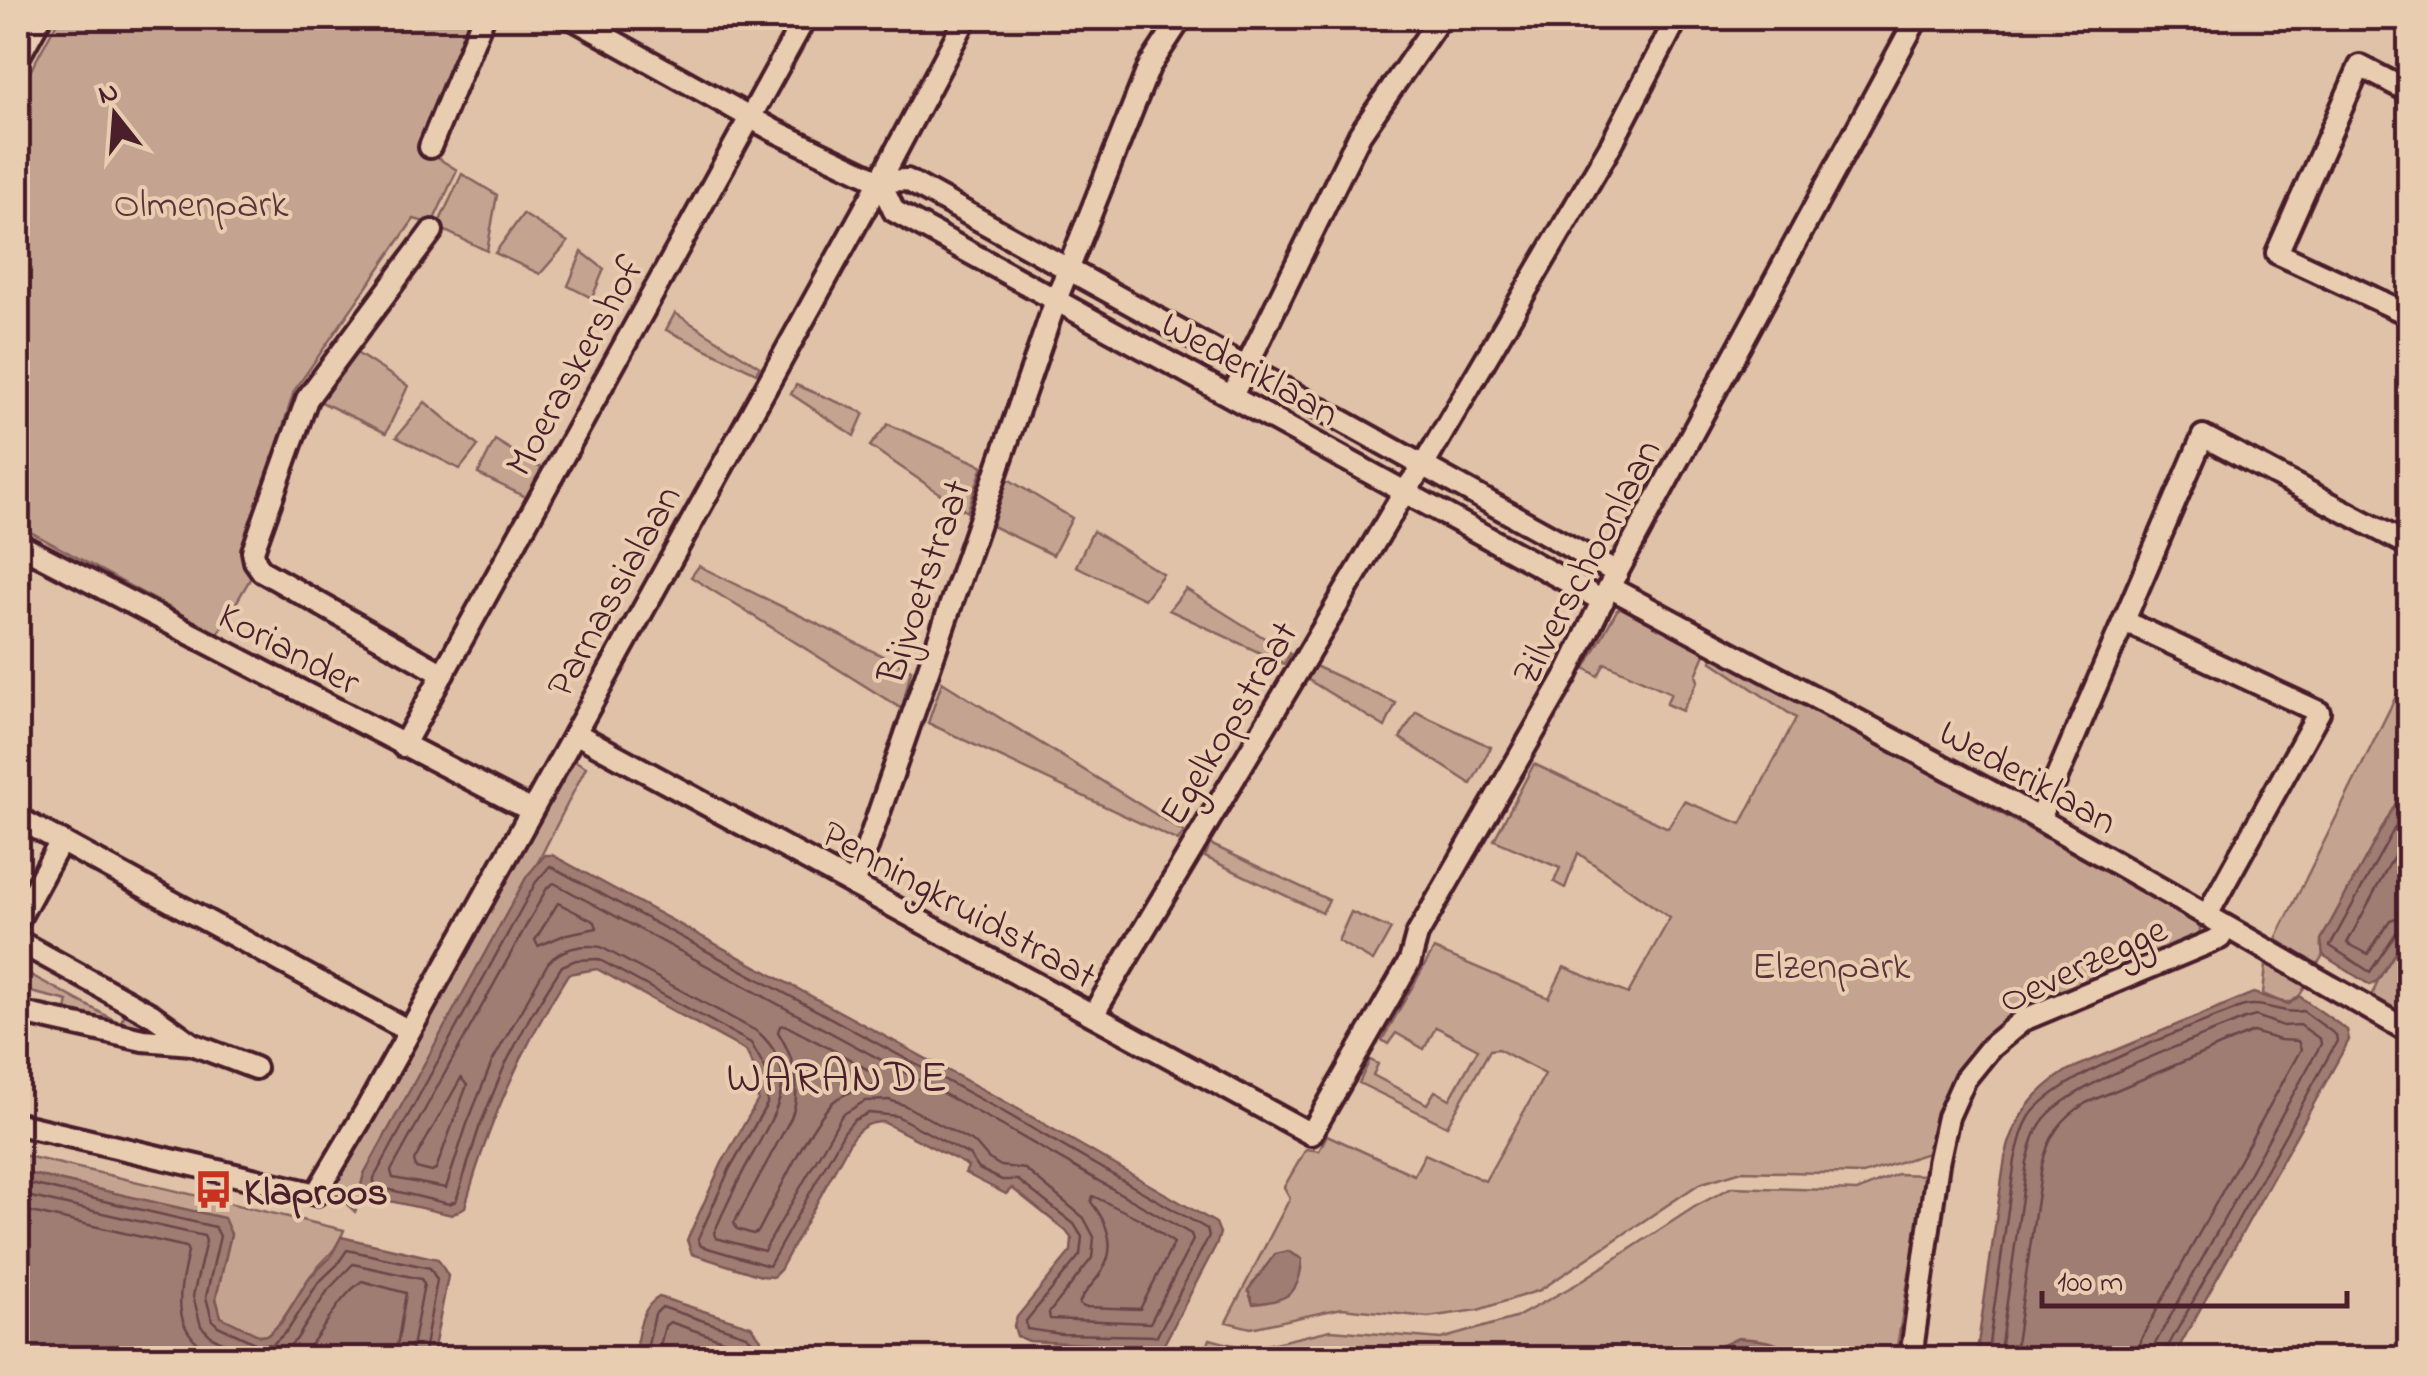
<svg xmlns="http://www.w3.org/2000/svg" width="2427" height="1376" font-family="'Indie Flower',sans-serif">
<rect width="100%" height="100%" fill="#dfc2a8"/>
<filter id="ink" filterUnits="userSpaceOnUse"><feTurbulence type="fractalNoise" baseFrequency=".01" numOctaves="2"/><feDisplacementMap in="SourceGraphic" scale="20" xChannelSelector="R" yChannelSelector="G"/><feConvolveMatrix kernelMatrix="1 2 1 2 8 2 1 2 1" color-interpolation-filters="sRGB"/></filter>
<g filter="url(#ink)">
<g fill="#c4a490" stroke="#87625e" stroke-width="2.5">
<path d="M59 18H473L420 147 457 170 432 224 414 219 294 391 245 549 243 563 253 574 218 634 18 525V94Z"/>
<path d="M462 174 497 195 487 251 437 227Z"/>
<path d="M523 214 568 242 540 274 495 253Z"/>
<path d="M582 252 604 269 592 298 568 286Z"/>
<path d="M675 313 760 367 756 373 666 330Z"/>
<path d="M355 352 408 386 386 433 319 401Z"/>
<path d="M796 385 864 413 854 436 791 394Z"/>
<path d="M425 402 478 446 460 469 396 437Z"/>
<path d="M888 424 983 466 967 512 870 446Z"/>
<path d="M495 440 544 470 528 498 478 474Z"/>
<path d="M1008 479 1072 518 1053 555 992 526Z"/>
<path d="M1093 531 1163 574 1144 599 1076 566Z"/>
<path d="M699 566 911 670 902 709 691 577Z"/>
<path d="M1186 589 1290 654 1284 664 1169 610Z"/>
<path d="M1625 606 1707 650 1696 675 1698 681 1682 711 1666 704 1671 693 1605 663 1598 676 1585 668 1617 610Z"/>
<path d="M1717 654 2200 925V936L2007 1018 1970 1056 1936 1111 1931 1133 1934 1151 1863 1174 1742 1171 1699 1184 1540 1290 1478 1310 1428 1317 1342 1308 1251 1328 1226 1322 1290 1198 1284 1187 1306 1149 1319 1151 1327 1135 1414 1175 1425 1154 1485 1181 1545 1074 1498 1049 1490 1050 1447 1126 1359 1083 1370 1060 1378 1064 1373 1075 1427 1104 1435 1091 1450 1099 1478 1049 1436 1027 1424 1049 1396 1033 1388 1044 1382 1040 1434 949 1549 998 1564 967 1628 994 1670 918 1578 853 1565 888 1554 882 1560 868 1494 840 1534 764 1668 828 1684 801 1741 824 1796 718 1711 661Z"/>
<path d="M1315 666 1396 703 1385 727 1307 679Z"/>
<path d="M2409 670V779L2321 940 2323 955 2317 965 2276 939Z"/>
<path d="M942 682 1184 832 1178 841 928 723Z"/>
<path d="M1416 712 1491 747 1471 784 1400 738Z"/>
<path d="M570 758 586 767 540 858 364 1174 361 1186 363 1195 355 1212 333 1191Z"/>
<path d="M1210 844 1329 900 1322 913 1205 857Z"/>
<path d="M1351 912 1391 929 1373 961 1338 941Z"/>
<path d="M2409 930V1021L2371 999 2378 980Z"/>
<path d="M18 953 25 955 18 968 120 1023 127 1011 149 1023 150 1030 147 1032 65 1015 68 1001 18 989Z"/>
<path d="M2267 956 2308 981 2296 1002H2281L2263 994Z"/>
<path d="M18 1154 344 1230C335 1254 325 1257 311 1275 296 1296 287 1318 268 1335L260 1336 221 1317 216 1298 231 1234 223 1218 18 1171Z"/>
<path d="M1897 1174 1926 1175 1895 1358H1796L1788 1348 1710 1351 1701 1358H1379L1373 1355 1360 1358H1203L1210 1339 1248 1349 1331 1330 1441 1339 1515 1318 1575 1285 1696 1206 1732 1187 1857 1191Z"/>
</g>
<g fill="#a07d73" stroke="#7e5756" stroke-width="2.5">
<path d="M2409 779V930L2378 980 2370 985 2323 955 2321 940Z"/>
<path d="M545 855H552L1011 1105 1216 1223 1220 1233 1217 1243 1162 1348 1029 1341 1017 1336 1014 1326 1017 1317 1071 1251 1072 1239 1066 1231 1012 1188 1006 1194 965 1173 968 1167 965 1164 883 1122C869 1122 861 1127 852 1138L780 1270 773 1277 761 1276 692 1254 687 1240 722 1163 758 1100 759 1077 746 1051 597 969 568 974C522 1047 488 1123 465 1207L452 1215 363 1195 361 1186 364 1174 527 876Z"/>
<path d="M2253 993 2289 1004 2299 996 2347 1030 2349 1040 2173 1358H1976L2005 1158C2015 1117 2032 1093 2068 1070Z"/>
<path d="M18 1171 224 1218 231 1234 216 1298 221 1317 260 1336 268 1335 281 1323 309 1278 330 1258 341 1237 438 1259 448 1276 432 1358H47L18 1343Z"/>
<path d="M1288 1251 1302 1259C1300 1295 1287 1301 1253 1304L1248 1290 1275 1254Z"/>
<path d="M659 1297 751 1326 761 1339 757 1358H634C638 1338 639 1307 659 1297Z"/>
<path d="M1738 1338C1761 1340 1781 1340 1796 1358H1701L1710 1351Z"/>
</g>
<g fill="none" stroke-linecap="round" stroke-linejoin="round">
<g stroke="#6c4548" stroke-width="2.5">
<path d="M2410 800 2330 946 2370 972 2398 930 2410 926"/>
<path d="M2410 826 2347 943 2368 954 2390 920 2410 914"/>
<path d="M550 866 1002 1111 1207 1229 1209 1236 1157 1336 1061 1334 1027 1329 1026 1321 1080 1255 1082 1237 1074 1224 1018 1180H1002L979 1169 969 1155 897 1116 869 1113 854 1120 844 1132 769 1266 701 1246 698 1239 730 1168 767 1104 768 1073 751 1043 598 959 576 960 562 966 530 1017 504 1067 479 1128 456 1201 449 1204 374 1186V1178L536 882Z"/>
<path d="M554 883 994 1121 1191 1234 1193 1240 1150 1323 1050 1319 1049 1313 1092 1258 1094 1237 1084 1218 1025 1169 1001 1166 989 1159 976 1144 904 1105 889 1100 865 1101 842 1115 764 1251 716 1238 714 1233 722 1215C732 1194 742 1172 754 1152 776 1111 803 1072 758 1032L601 947C582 944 561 948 548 963L492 1062 467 1124 446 1188 393 1178 391 1171 547 888Z"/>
<path d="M558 903 595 922 597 928 567 934 538 946 535 940Z"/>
<path d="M780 1026 785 1025C804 1036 872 1068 881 1080 869 1090 847 1089 833 1102 807 1128 777 1197 758 1232L753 1234 737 1229 734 1223 791 1118C803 1087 794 1058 778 1032Z"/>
<path d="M461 1078 467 1085 436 1169 432 1172 416 1168 414 1161Z"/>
<path d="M18 1181 215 1227 220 1236 206 1297 212 1320 218 1326 259 1345 273 1344 288 1330 318 1283 337 1265 347 1250 430 1268 437 1280 423 1358"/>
<path d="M18 1194 204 1236 206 1241 193 1296 201 1326 212 1337 256 1358 277 1356 296 1340 328 1290 353 1264 421 1279 424 1284 410 1358"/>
<path d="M1093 1196 1140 1219 1174 1243 1140 1309 1084 1307 1079 1304C1083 1292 1095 1283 1102 1271 1117 1247 1107 1222 1091 1202Z"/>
<path d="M18 1209 186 1247 188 1252C177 1300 170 1334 221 1358"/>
<path d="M298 1358C324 1335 333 1302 362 1281L406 1293 395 1358"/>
<path d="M645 1358 655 1314 662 1307 746 1335 751 1340 748 1358"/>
<path d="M657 1358 665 1326 670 1322 734 1344 735 1358"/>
<path d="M1987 1358 2015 1160C2019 1144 2022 1129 2030 1116 2060 1072 2189 1029 2241 1007 2263 1000 2280 1015 2303 1011L2336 1035 2337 1041 2166 1350 2165 1358"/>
<path d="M1999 1358 2027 1162C2031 1146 2034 1132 2044 1119 2075 1081 2196 1040 2245 1019L2256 1016 2283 1026 2300 1025 2320 1039 2321 1044 2155 1344 2152 1358"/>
<path d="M2014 1358 2042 1165C2049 1136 2060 1119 2086 1103L2253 1032 2280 1040 2298 1041 2301 1049 2142 1337 2137 1358"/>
</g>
<defs>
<g id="minor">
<path d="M572 18 773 130 880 181 907 180 1617 573"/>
<path d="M18 58 40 18"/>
<path d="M2410 92 2360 66 2277 253 2410 315"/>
<path d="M430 147 483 18"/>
<path d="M880 181 894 211 1603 601"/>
<path d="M432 231 307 399 253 551 255 561 262 571 443 674"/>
<path d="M1232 396 1360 134 1440 18"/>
<path d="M18 544 530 810"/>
<path d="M1609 587 2006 800 2410 1032"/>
<path d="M2126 622 2319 712 2207 915"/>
<path d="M575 733 1311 1134 1410 961 1417 935 1567 674 1609 587 1917 18"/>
<path d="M403 746 805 18"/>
<path d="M18 818 409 1031"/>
<path d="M2039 819 2203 436 2410 546"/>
<path d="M854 885 1056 300 1149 67 1181 18"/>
<path d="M18 920 61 841"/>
<path d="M18 941 152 1015 192 1044 143 1040 18 1012"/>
<path d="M1093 1015 1405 491 1423 466 1611 145 1677 18"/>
<path d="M192 1044 255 1068"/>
<path d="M18 1124 316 1194 366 1110 575 733 880 181 966 18"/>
<path d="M1911 1358 1938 1163 1948 1117 1965 1079 1991 1047 2023 1020 2220 938 2225 928"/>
</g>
</defs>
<use href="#minor" stroke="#4a1f2b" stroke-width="28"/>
<use href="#minor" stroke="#e9cdb0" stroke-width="20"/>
</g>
</g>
<defs>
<symbol id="bus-bare" viewBox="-9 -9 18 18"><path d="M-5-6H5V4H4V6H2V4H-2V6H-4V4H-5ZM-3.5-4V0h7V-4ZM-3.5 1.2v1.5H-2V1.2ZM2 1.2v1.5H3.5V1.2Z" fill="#c8321e" stroke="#e9cdb0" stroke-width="2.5" paint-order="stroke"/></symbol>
</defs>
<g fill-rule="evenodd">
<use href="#bus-bare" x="186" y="1162" width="55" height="55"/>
</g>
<g text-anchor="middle" stroke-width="8" stroke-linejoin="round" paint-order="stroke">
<g font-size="40" fill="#5c333a" stroke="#e9cdb0">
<text x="201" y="216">Olmenpark</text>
<text x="1831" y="978">Elzenpark</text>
</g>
<g font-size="40" fill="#4a1f2b" stroke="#e9cdb0">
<text transform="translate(573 365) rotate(-61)" y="14">Moeraskershof</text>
<text transform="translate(1251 367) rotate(29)" y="14">Wederiklaan</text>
<text transform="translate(1585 561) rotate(-62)" y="14">Zilverschoonlaan</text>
<text transform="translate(922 581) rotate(-71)" y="14">Bijvoetstraat</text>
<text transform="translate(612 590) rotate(-61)" y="14">Parnassialaan</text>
<text transform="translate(290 647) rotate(28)" y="14">Koriander</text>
<text transform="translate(1227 722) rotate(-59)" y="14">Egelkopstraat</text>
<text transform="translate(2029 775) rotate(29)" y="14">Wederiklaan</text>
<text transform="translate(960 903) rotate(29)" y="14">Penningkruidstraat</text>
<text transform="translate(2082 963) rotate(-25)" y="14">Oeverzegge</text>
</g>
<g font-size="40" font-weight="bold" fill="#4a1f2b" stroke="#e9cdb0" text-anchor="start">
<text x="244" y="1204">Klaproos</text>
</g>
<g font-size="45" letter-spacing="2.5" fill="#4a1f2b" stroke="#e9cdb0">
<text x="838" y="1091">WARANDE</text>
</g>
</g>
<rect width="2427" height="1376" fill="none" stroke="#e9cdb0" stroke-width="60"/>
<rect x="30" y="30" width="2367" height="1316" fill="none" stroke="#4a1f2b" stroke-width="4" filter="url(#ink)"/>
<g transform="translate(115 115) rotate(343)" stroke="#e9cdb0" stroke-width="8" paint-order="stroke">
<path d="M0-8L18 38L0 25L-18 38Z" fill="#4a1f2b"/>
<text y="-15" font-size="28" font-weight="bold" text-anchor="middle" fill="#4a1f2b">N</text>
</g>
<path d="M2042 1291v15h305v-15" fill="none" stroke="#4a1f2b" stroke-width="5"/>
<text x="2057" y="1291" font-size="30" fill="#4a1f2b" stroke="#e9cdb0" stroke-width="8" paint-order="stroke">100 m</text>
</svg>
